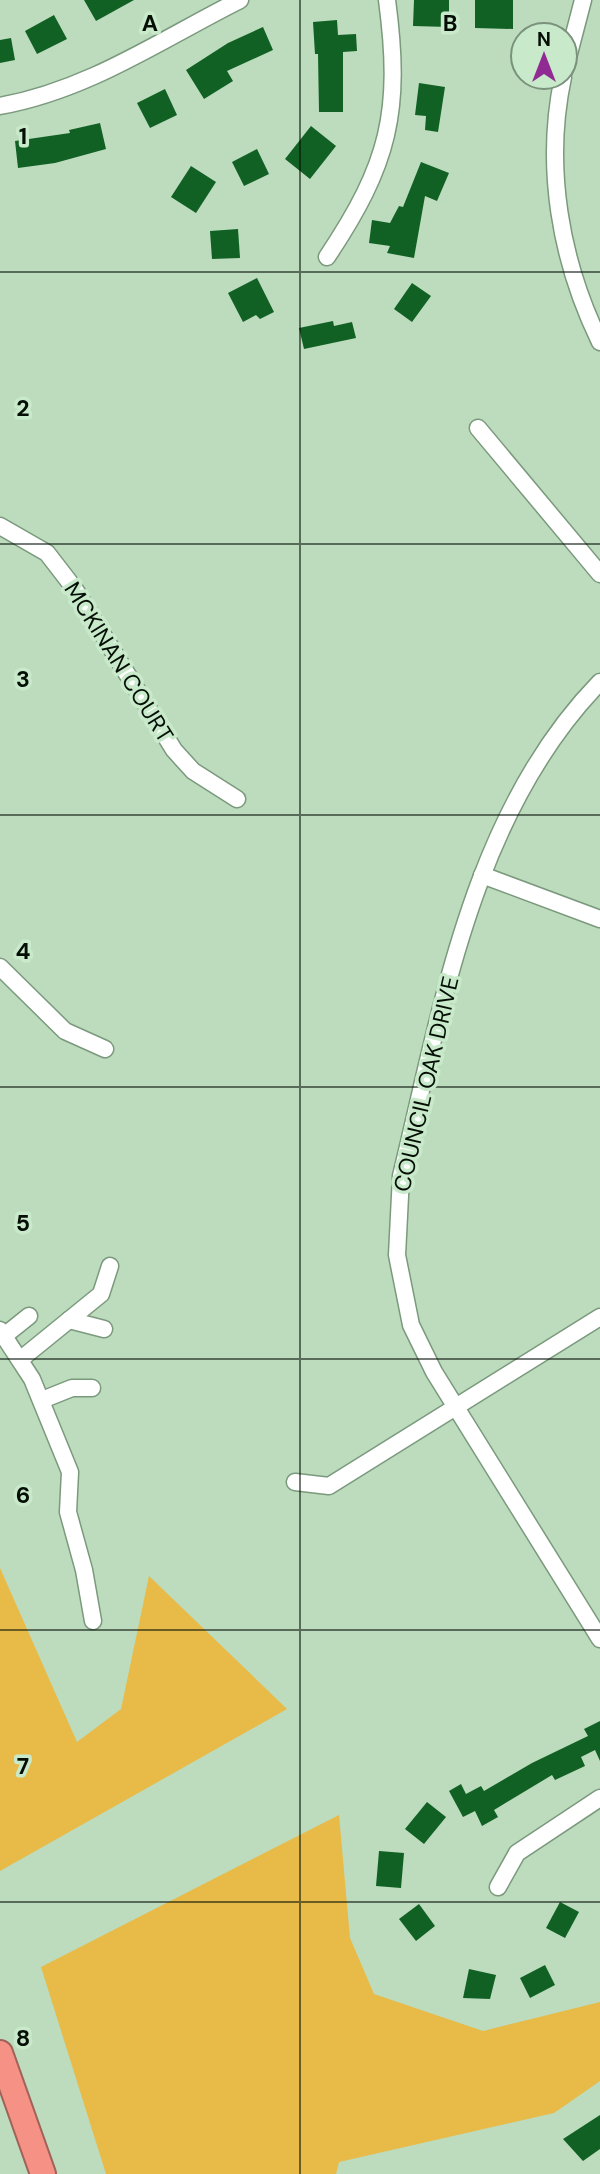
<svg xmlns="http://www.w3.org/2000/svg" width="600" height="2174" font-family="'DM Sans',sans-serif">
<rect width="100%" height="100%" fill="#bcdcbd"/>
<g fill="#e8ba48">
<path d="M0 1568 77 1742 121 1709 149 1576 287 1709 0 1871Z"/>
<path d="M339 1815 350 1938 374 1994 483 2031 600 2002V2081L554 2113 339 2162 336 2174H106L41 1967Z"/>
</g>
<g fill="#116124">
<path d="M84 0H134L96 21Z"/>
<path d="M414 0H449V27L413 26Z"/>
<path d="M475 0H513V29L475 28Z"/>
<path d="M54 15 67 39 37 54 25 31Z"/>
<path d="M337 20 338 35 356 34 357 51 343 52V112H319L318 54H315L313 22Z"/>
<path d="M263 27 273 50 227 71 233 81 204 99 186 70 228 43Z"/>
<path d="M11 38 15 60 0 63V40Z"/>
<path d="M419 83 445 87 438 132 425 130 426 116 415 115Z"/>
<path d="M165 89 177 115 150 128 137 103Z"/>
<path d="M100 123 106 149 55 163 18 168 15 141 70 133 69 130Z"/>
<path d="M311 126 336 146 310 179 285 159Z"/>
<path d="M257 149 269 174 244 186 232 162Z"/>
<path d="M421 162 449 173 437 201 425 196 414 258 387 253 390 246 369 243 372 220 390 223 399 206 403 207Z"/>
<path d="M191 166 216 182 196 213 171 197Z"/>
<path d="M238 229 240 258 212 259 210 231Z"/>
<path d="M257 278 274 312 260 319 256 315 243 322 228 293Z"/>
<path d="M412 283 431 296 412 322 394 309Z"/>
<path d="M333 321 334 326 352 322 356 338 304 349 299 328Z"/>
<path d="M600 1721V1761L595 1750 581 1757 585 1766 555 1780 552 1775 494 1810 498 1817 482 1826 475 1811 463 1817 449 1791 461 1784 466 1794 481 1786 484 1791 532 1763 588 1736 584 1729Z"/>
<path d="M427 1802 446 1817 424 1844 405 1829Z"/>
<path d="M379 1851 404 1853 401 1888 376 1886Z"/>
<path d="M560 1902 579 1912 565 1938 546 1928Z"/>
<path d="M419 1904 435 1926 416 1941 399 1919Z"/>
<path d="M545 1965 555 1985 530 1998 520 1978Z"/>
<path d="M469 1969 496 1975 490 1999 463 1998Z"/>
<path d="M600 2115V2149L583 2161 563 2139Z"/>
</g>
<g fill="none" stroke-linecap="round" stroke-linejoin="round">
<defs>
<g id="minor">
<path d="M565 69 583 0"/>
<path d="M563 77C544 166 560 260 600 342"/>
<path d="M0 106C89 90 160 40 240 0"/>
<path d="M327 257C389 164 402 112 387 0"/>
<path d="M478 428 600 574"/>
<path d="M0 526 47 553 74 588 174 750 193 771 237 799"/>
<path d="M600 682C473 812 442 1007 401 1176L397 1255 411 1325 434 1372 600 1639"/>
<path d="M482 875 600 919"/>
<path d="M0 967 65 1031 105 1049"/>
<path d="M69 1320 104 1329"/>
<path d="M0 1330 32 1379 70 1472 68 1512 84 1570 93 1621"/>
<path d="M4 1336 29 1316"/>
<path d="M21 1359 101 1294 110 1266"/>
<path d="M42 1400 72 1388H92"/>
<path d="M295 1482 329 1486 600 1317"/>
<path d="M498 1887 517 1853 600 1798"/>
</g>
<path id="highway" d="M0 2053 43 2174"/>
</defs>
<use href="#minor" stroke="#7b997d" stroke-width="19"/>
<use href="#highway" stroke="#a16359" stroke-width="28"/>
<use href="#minor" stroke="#fff" stroke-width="16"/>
<use href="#highway" stroke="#f69186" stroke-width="24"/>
</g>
<path fill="none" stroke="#040e05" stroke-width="2" stroke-opacity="0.55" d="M300 0V2174M0 272H600M0 544H600M0 815H600M0 1087H600M0 1359H600M0 1630H600M0 1902H600"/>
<g text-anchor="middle" stroke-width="7" stroke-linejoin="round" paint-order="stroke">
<g font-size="23" fill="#040e05" stroke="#c8e9ca">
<text transform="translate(119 662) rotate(58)" y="8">MCKINAN COURT</text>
<text transform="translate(426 1084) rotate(-77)" y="8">COUNCIL OAK DRIVE</text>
</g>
</g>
<g font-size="23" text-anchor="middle" font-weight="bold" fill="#040e05" stroke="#c8e9ca" stroke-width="7" stroke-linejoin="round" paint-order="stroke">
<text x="150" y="31">A</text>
<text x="450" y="31">B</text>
<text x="23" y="144">1</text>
<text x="23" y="416">2</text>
<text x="23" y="687">3</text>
<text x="23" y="959">4</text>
<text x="23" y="1231">5</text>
<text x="23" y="1503">6</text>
<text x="23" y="1774">7</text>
<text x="23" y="2046">8</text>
</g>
<g transform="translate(544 56)"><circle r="33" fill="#c8e9ca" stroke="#7a917b" stroke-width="2"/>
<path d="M0-5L12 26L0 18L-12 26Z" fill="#8f2b92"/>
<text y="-10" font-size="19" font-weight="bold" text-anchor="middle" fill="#040e05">N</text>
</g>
</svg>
